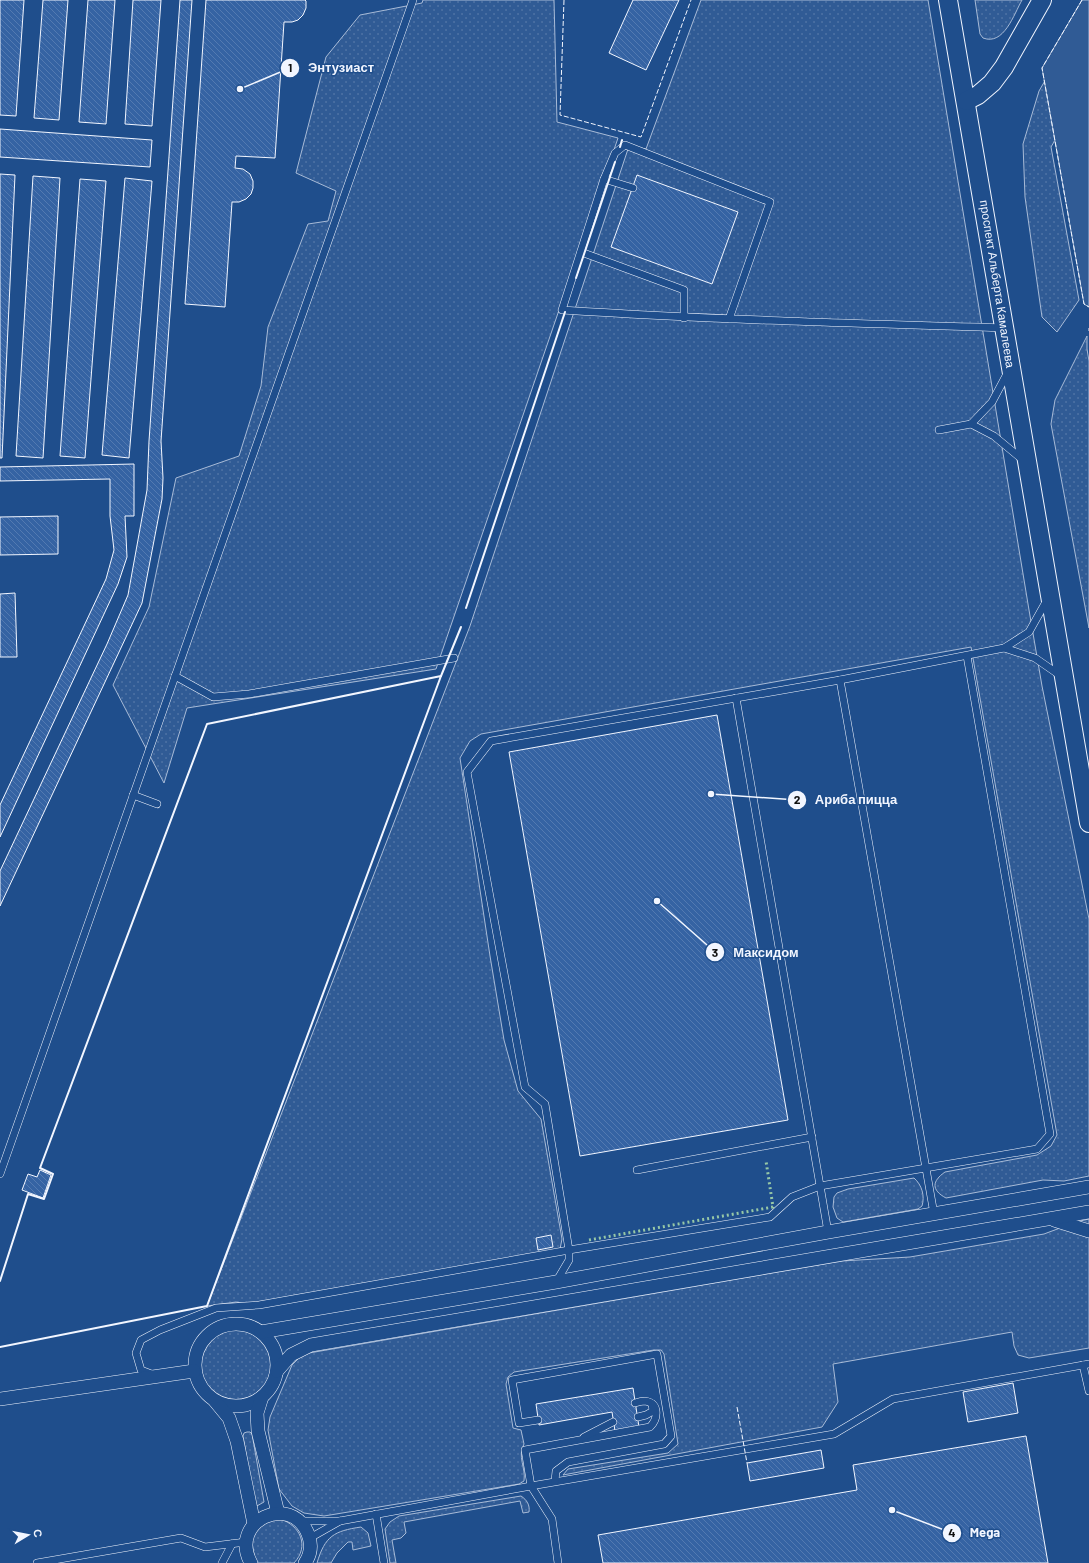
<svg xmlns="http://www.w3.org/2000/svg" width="1089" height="1563" font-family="Barlow,sans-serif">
<defs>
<pattern id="green-dots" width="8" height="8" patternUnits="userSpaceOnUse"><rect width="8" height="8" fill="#305b95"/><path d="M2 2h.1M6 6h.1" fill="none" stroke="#4e73a5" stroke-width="1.8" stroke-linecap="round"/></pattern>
<pattern id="building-back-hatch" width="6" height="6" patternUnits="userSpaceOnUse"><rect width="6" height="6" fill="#3563a3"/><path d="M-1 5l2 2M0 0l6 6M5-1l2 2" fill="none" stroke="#537ab1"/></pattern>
</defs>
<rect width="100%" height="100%" fill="#1f4e8c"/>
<g fill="url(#green-dots)" stroke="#a8bbd7">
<path d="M423 0H554L557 122 618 138 436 669 187 708 164 783 113 685 149 607 176 478 239 456 261 386 268 327 308 224 328 221 336 191 296 173 326 57 360 15 422 3Z"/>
<path d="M701 0H928L1029 610 1042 686 1089 919V1176L1064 1181 1043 1180 946 1198C931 1190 932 1181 945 1172L1037 1155 1051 1146 1057 1135 971 647 481 734 470 741 460 758 490 956 504 1040 518 1091 541 1119 562 1239 560 1249 247 1304 236 1302 207 1306 470 626 629 146 646 149Z"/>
<path d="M975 0H1022C1014 14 1004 46 983 38L980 34Z"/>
<path d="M1089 5V82L1051 147 1079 300 1057 332 1042 317 1025 197 1023 144 1039 91Z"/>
<path d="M1087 336V349L1089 361V628L1051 424 1055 400Z"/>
<path d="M914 1178C922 1185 925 1196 922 1206L918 1209 843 1222 837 1218 833 1207 834 1197 837 1193 848 1189Z"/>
<path d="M1089 1219V1348L1029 1358 1018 1355 1014 1346 1012 1332 833 1364 838 1402 822 1427 563 1475 568 1469 668 1453 678 1444 664 1354 661 1350H654L514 1372 508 1377 506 1384 513 1428 521 1430 524 1444C517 1457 526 1467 524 1481L519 1484 324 1516 304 1513 292 1506 279 1489 268 1430 270 1417 292 1365 299 1358 309 1353 842 1261 910 1257 1044 1234 1076 1222Z"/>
<circle cx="236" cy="1365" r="35"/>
<path d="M247 1432H250L252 1434 264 1502 255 1507 243 1436 244 1433Z"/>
<path d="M521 1496C527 1500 530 1505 529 1512L523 1513 520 1501 404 1522 406 1533 401 1538 392 1540 396 1563H390L385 1529 390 1522 399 1516Z"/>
<path d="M280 1519C300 1525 310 1546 294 1563H257L254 1560 251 1535 263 1522Z"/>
<path d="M361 1527 368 1533 371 1546 353 1550 352 1542H348L337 1553 331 1563H317C325 1536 334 1531 361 1527Z"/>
</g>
<path fill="#305b95" stroke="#a8bbd7" d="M1082 0H1089V307L1084 304 1042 68Z"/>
<g fill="url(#building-back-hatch)" stroke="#f2f6ff">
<path d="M0 0H24L16 116 0 115Z"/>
<path d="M43 0H68L59 120 34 118Z"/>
<path d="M88 0H115L106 124 79 122Z"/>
<path d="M133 0H161L152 126 125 124Z"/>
<path d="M180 0H192L161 441 163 478 162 499 142 603 0 906V871L107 644 128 595 147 490 149 441Z"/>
<path d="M206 0H305L306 1V8L303 15 298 20 292 22H284L275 158 236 156 235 168 243 169 250 174 253 181V188L251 194 246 199 239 202H232L225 307 185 304Z"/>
<path d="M633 0H679L646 70 609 53Z"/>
<path d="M0 129 152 140 150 167 0 157Z"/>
<path d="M0 174 15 175 2 458H0Z"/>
<path d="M637 175 738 212 712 284 611 247Z"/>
<path d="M33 176 60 178 43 458 16 456Z"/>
<path d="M125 178 152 181 129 458 102 455Z"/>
<path d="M80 179 106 181 85 458 60 456Z"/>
<path d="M134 464V516H125L127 557 118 584 0 837V805L106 579 114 550 110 516V479L0 481V467Z"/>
<path d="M58 516V554L0 555V517Z"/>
<path d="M15 593 17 657H0V594Z"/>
<path d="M717 715 788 1120 580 1156 509 752Z"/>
<path d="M40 1170 51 1175 43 1198 22 1190 28 1174 37 1177Z"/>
<path d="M551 1235 553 1247 538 1250 536 1238Z"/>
<path d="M1013 1383 1018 1413 968 1422 963 1392Z"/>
<path d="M633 1388 639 1427 615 1431 612 1412 539 1425 536 1404Z"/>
<path d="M1026 1436 1048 1563H603L598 1535 857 1490 853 1465Z"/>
<path d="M821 1450 824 1468 750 1481 747 1463Z"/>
</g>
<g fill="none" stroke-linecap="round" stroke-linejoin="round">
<defs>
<g id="service">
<path d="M604 179 633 188"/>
<path d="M581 252 684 290V318"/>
<path d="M729 319 770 202 625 145 615 153 604 179 562 310C701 319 840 323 979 327L1003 328"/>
<path d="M971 424 994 436 1023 460"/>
<path d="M939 430 971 424 992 402 1008 372"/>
<path d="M1004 648 1035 658 1061 676"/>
<path d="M175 676 213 697 249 694 454 658"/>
<path d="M840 680 934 1214"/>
<path d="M736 698 828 1232"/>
<path d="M133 795 157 804"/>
<path d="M637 1170 812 1137"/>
<path d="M0 1174 413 0"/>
<path d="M556 1282 569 1260V1250L545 1104 525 1087 467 772 491 741 840 680 1004 648 1029 632 1047 600"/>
<path d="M1083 1365 1089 1391"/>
<path d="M154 1375 141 1370 136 1353 141 1340 160 1330 216 1308 259 1305 569 1250 770 1217 792 1197 820 1186 1037 1149 1050 1134 967 656"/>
<path d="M635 1403C638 1402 642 1401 645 1401 660 1403 658 1419 650 1427L525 1450 531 1486 834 1434 893 1399 1089 1364"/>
<path d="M638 1417 646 1415 653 1411 652 1404"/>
<path d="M538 1420 519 1423 512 1380 657 1354 671 1436 664 1444 568 1462 556 1471 555 1481"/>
<path d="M584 1437 613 1422"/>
<path d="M376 1514 384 1563"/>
<path d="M300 1521H340L531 1486 552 1519 558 1563"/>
<path d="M310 1538 340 1521"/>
<path d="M37 1563 181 1538 205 1547 246 1542"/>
<path d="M222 1563 232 1544"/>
</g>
<g id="minor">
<path d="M1054 1220 1089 1231"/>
<circle cx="236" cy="1365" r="41"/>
<path d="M261 1332 556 1282 828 1232 1089 1187"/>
<path d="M277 1371 291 1355 311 1345 1089 1212"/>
<path d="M262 1397 257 1413 258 1431 278 1513"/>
<path d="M0 1399 194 1371"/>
<path d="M215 1401 229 1418 237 1441 254 1524"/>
<path d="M251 1563C228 1521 291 1492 308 1534 312 1544 311 1554 305 1563"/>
</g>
<g id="secondary">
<path d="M948 0 1089 823"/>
<path d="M966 101 978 95 992 83 1004 67 1042 0"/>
</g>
</defs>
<use href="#service" stroke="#f2f6ff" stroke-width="8"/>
<use href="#minor" stroke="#f2f6ff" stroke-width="14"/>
<use href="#secondary" stroke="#f2f6ff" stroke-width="20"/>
<use href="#service" stroke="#1f4e8c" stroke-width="7"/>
<use href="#minor" stroke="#1f4e8c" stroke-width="13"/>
<use href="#secondary" stroke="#1f4e8c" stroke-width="18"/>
<path stroke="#97c8a6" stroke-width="3" stroke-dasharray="2 3" stroke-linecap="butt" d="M589 1240 773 1207 766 1161"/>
<g stroke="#f2f6ff" stroke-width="1" stroke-dasharray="5 2" stroke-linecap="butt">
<path d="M564 0 560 115 641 137 691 0"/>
<path d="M1082 0 1042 68 1084 304 1089 307"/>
<path d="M1089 328V331"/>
<path d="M737 1407 747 1463"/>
</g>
<g stroke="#f2f6ff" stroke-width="2">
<path d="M620 147 622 140"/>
<path d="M576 278 615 162"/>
<path d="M466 608 565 312"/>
<path d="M441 676 461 627"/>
<path d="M0 1281 28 1194 44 1199 53 1174 40 1168 207 724 441 676 207 1306 0 1347"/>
</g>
</g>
<g text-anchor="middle" stroke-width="3" stroke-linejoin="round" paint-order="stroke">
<g font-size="12" fill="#f2f6ff" stroke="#1f4e8c">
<text transform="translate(997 284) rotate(81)" y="4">проспект Альберта Камалеева</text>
</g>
</g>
<path fill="none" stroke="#f2f6ff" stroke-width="1.5" d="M240 89L290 68M711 794L797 800M657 901L715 952M892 1510L952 1533"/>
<g fill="#f2f6ff" stroke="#1f4e8c" stroke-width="1.5">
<circle cx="240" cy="89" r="4"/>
<circle cx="711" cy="794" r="4"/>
<circle cx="657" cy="901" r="4"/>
<circle cx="892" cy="1510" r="4"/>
<circle cx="290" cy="68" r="10"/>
<circle cx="797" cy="800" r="10"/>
<circle cx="715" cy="952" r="10"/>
<circle cx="952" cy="1533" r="10"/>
</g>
<g font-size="12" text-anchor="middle" font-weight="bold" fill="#111">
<text x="290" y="72">1</text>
<text x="797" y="804">2</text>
<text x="715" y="957">3</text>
<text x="952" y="1537">4</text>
</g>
<g font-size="13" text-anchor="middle" font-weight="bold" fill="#f2f6ff" stroke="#1f4e8c" stroke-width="3" stroke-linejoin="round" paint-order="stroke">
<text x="341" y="72">Энтузиаст</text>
<text x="856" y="804">Ариба пицца</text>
<text x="766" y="957">Максидом</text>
<text x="985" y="1537">Mega</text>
</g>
<g transform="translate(28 1535) rotate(80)" stroke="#1f4e8c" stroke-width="3" paint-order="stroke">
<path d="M0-3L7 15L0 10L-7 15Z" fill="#f2f6ff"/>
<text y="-6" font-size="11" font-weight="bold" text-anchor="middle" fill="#f2f6ff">С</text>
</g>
</svg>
